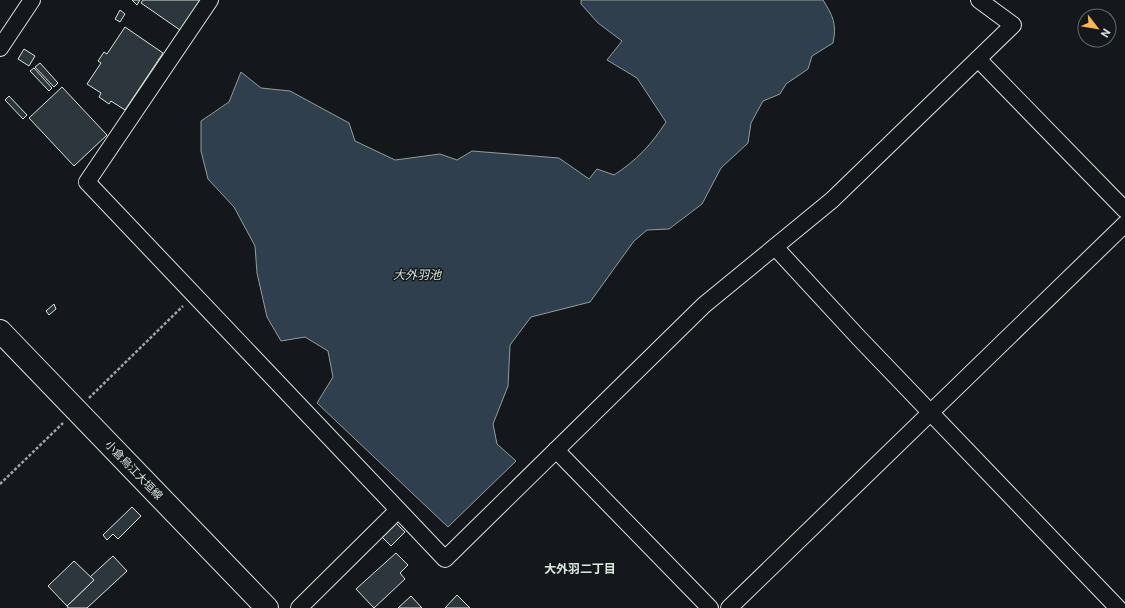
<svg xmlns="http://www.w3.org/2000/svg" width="1125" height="608" font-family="Roboto,'Noto Sans JP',sans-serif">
<rect width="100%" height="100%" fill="#14181c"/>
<path fill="#2f3f4d" stroke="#939e99" d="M581 0H823C833 16 837 24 833 43L812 56 808 69 786 84 780 94 763 101 751 123 748 143 721 168 702 204 669 229 647 230 634 241 590 302 531 317 510 345 508 386 493 424 497 444 516 461 448 527 317 403 333 377 328 351 305 337 281 341 267 317 257 273 255 246 234 207 208 179 201 151V121L229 102 241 72 261 88 290 91 349 123 355 141 395 160 440 154 457 160 472 151 559 158 589 179 597 169 614 175C637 160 651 145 666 122L637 78 607 60 622 41 598 23 581 4Z"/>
<g fill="#2c363c" stroke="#d8e6dc">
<path d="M132 0H140L137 5Z"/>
<path d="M143 0H201L180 30 141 3Z"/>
<path d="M120 10 125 14 120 22 115 19Z"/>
<path d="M125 27 163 53 125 110 111 101 109 104 99 97 101 93 87 84 101 63 98 61 104 52 107 54Z"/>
<path d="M24 49 35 56 29 66 18 59Z"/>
<path d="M40 63 58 83 54 87 35 67Z"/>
<path d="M34 68 52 88 49 91 30 71Z"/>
<path d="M62 87 107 135 74 166 29 118Z"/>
<path d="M9 96 27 115 23 119 5 100Z"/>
<path d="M54 304 56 309 49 315 46 311Z"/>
<path d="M132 507 141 516 118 539 113 534 107 540 103 535Z"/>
<path d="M395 522 405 532 391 546 381 536Z"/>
<path d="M396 553 408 565 400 573 405 579 374 608 356 589Z"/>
<path d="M113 556 127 571 87 608H68L67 606 94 580 90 577Z"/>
<path d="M74 561 94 580 67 606 48 586Z"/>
<path d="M457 595 470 608H445Z"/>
<path d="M411 596 422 608H398Z"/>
</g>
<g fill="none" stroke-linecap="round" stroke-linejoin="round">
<defs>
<g id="street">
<path d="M210 0 87 182 445 559 704 305 832 200 1013 25 979 0"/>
<path d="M0 48 32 0"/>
<path d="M978 59 1125 210"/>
<path d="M775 247 859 338 1118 608"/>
<path d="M556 450 710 608"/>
<path d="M299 608 398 510"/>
<path d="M729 608 1125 224"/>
</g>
<path id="secondary" d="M0 331 267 608"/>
</defs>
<use href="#street" stroke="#d8e6dc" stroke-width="18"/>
<use href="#secondary" stroke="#d8e6dc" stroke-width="24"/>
<g stroke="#9da8a2" stroke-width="2.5" stroke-dasharray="3 2" stroke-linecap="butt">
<path d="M89 398 183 306"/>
<path d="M0 484 63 423"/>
</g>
<use href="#street" stroke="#14181c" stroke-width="16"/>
<use href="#secondary" stroke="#14181c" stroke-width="22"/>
</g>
<g text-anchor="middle" stroke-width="3" stroke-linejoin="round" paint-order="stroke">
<g font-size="11" fill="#d8e6dc" stroke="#14181c">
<text transform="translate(134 470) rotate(46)" y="4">小倉烏江大垣線</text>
</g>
<g font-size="12" font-style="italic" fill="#d8e6dc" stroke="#14181c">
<text x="417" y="279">大外羽池</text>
</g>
<g font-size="12" font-weight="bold" fill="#d8e6dc" stroke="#14181c">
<text x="580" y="573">大外羽二丁目</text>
</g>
</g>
<g transform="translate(1097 28) rotate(121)"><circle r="19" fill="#14181c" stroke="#626a69"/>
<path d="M0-3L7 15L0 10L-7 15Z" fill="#ffb74d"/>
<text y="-6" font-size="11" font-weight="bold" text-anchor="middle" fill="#d8e6dc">N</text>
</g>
</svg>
